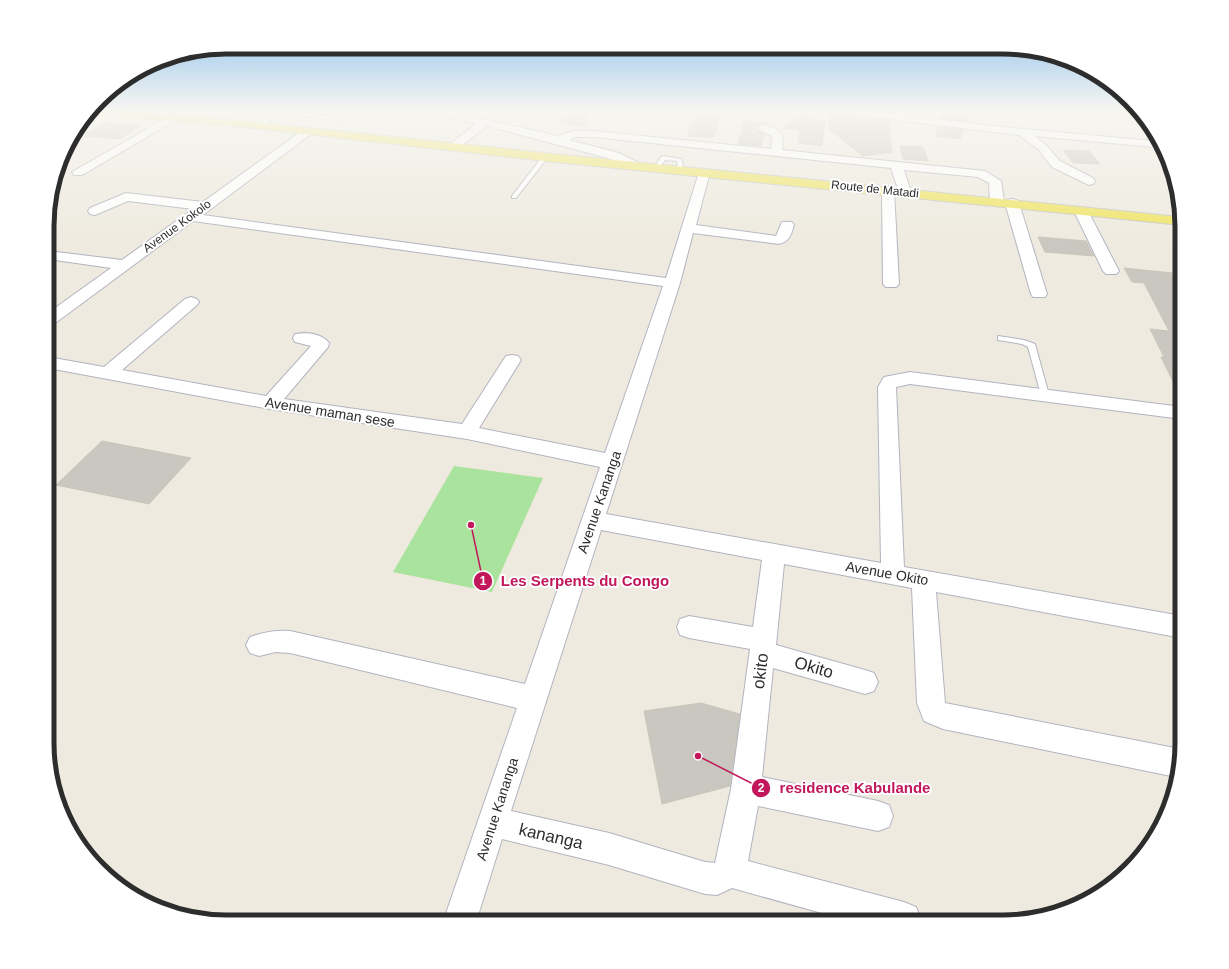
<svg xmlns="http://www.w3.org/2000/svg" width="1229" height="969" font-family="Helvetica,sans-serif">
<rect width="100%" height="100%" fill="#eeeadf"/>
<path fill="#aae39d" d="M454 466 543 478 492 592 393 572Z"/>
<g fill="#c9c7bf" stroke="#c9c6b9">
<path d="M569 109H594L583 126 559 123Z"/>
<path d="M699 109 720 110 718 115H722L713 138 687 136Z"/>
<path d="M941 109H972L967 121 940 118Z"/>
<path d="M830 113 888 120 892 152 863 156 829 129Z"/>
<path d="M802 115 825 121 822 146 798 143 800 130 782 128Z"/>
<path d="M744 121 767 122 766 124H761L755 127 764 134 761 146 738 144Z"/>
<path d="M107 122 119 124 141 125 121 139 80 136Z"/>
<path d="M938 127 964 130 960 139 936 136Z"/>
<path d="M900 146 923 147 928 161 903 159Z"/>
<path d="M1063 150 1089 151 1100 164 1073 163Z"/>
<path d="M1038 237 1086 241 1094 256 1045 252Z"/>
<path d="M1124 268 1182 274V400L1161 357H1164L1150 329 1169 331 1144 283 1132 282Z"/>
<path d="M102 441 191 458 149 504 56 485Z"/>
<path d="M701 703 740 714 730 786 662 804 644 711Z"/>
</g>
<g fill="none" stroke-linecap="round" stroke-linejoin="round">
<defs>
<g id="lane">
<path d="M174 109 188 111 179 121 176 119 181 112H174L152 118 149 116Z"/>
<path d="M253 109H259L236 124H232V122Z"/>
<path d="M281 110 283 113 293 111 348 119 345 121 293 115 278 116 261 127 256 126 273 114Z"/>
<path d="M543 156 548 157 516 198H512V196Z"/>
<path d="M663 156 682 159 683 171 678 170 677 161 665 160 659 169H655L654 168 661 157Z"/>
<path d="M998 336 1024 340 1035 344 1049 395 1048 397 1045 398 1041 395 1028 347 1022 344 998 340Z"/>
</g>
<g id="street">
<path d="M424 109H440L557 136 574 131H593L771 149 772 136 756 128 762 125C781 129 784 130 782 150L985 171 1001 181 1004 201 1002 204H992L990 201 989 183 978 177 904 170 911 192 905 196 899 192 891 168 593 137H575L569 140 619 153 637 162 639 165 637 168H629L611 159 487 126 457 149H449L447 147 449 145 476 124 425 111Z"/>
<path d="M827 109H854L993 126 1153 141 1159 144 1153 147 1035 136 1046 145 1060 161 1093 178 1095 181 1093 184 1089 185 1052 167 1038 149 1019 135 832 112Z"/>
<path d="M172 115 177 118 176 120 82 175H74L72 172Z"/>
<path d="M307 129 313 132 311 134 203 215 666 278 700 169H708L710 172 696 225 776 236 782 222H792L794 225C791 235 790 241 779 244L693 233 680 283 606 514 881 563 878 387 884 377 910 372 1182 407V419L910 384 896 387 904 567 1182 616V638L936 592 945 703 1180 749 1182 755 1176 777 943 729 924 721 917 703 912 588 784 564 776 645 865 670 874 673 878 682 874 691 865 694 773 668 762 777 878 801 889 805 893 816 889 827 878 831 758 806 748 861 904 902 916 907 921 919 919 922H854L732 888 717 895 705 894 609 865 502 839 476 922H443L517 708 290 653 276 652 259 656 250 653 246 645 250 637C264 632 276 630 290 631L525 684 600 467 467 439 270 409 48 368V357L104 367 185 299 191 297 197 299 199 302 197 305 122 370 266 396 311 346 295 342 293 338 295 334C306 332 322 333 329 343L328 347 284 399 462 424 506 356 512 355 518 356 521 360 479 428 605 453 663 286 193 221 54 324 48 326V313L111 268 48 259V251L122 260 193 209 128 201 95 215 90 214 88 211 90 208 126 193 203 202 303 130ZM601 530 762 560 753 627 689 616 680 619 677 627 680 635 689 638 750 649 731 789 715 863 705 862 609 833 511 811Z"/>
<path d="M888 186 894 190 899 284 896 287H886L883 284 882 190Z"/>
<path d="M1012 199 1017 200 1019 203 1047 294 1045 297H1033L1031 294 1005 203 1007 200Z"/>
<path d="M1081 207 1086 208 1088 211 1119 271 1116 274H1106L1103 271 1074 211 1076 208Z"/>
</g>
<path id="primary" d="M94 109 234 120 545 153 1180 217 1182 225 545 161 234 126 90 114Z"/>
</defs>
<use href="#lane" stroke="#b3b3c0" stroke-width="2"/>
<use href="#street" stroke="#b3b3c0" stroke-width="2"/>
<use href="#primary" stroke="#c8c8c8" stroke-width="2"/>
<use href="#lane" fill="#fff" fill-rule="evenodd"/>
<use href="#street" fill="#fff" fill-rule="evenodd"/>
<use href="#primary" fill="#efe463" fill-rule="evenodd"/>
</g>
<linearGradient id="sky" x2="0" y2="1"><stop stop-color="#7ab6ea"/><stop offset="0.45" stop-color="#f7f6f1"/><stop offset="1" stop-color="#f7f6f1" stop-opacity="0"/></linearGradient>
<rect width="1229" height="244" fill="url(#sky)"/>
<g text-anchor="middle" stroke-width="4" stroke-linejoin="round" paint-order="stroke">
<g font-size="12" fill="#2d2d2d" stroke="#fff">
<text transform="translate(875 189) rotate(6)" y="4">Route de Matadi</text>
<text transform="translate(177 226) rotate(-36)" y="4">Avenue Kokolo</text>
</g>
<g font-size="14" fill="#2d2d2d" stroke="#fff">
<text transform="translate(330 412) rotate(9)" y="5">Avenue maman sese</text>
<text transform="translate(599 502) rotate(-71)" y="5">Avenue Kananga</text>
<text transform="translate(887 573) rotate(10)" y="5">Avenue Okito</text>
<text transform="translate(497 809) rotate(-72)" y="5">Avenue Kananga</text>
</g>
<g font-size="17" fill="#2d2d2d" stroke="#fff">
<text transform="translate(814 667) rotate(16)" y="6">Okito</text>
<text transform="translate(760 671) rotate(-83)" y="6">okito</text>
<text transform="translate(551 836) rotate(13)" y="6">kananga</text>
</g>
</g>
<path d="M0 0H1229V969H0ZM226 54H1003A172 172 0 0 1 1175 226V743A172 172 0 0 1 1003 915H226A172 172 0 0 1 54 743V226A172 172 0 0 1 226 54Z" fill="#fff" fill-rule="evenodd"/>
<path fill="none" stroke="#2d2d2d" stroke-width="5" d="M226 54H1003A172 172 0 0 1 1175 226V743A172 172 0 0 1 1003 915H226A172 172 0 0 1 54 743V226A172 172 0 0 1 226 54Z"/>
<path fill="none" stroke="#c2185b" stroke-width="1.5" d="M471 525L483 581M698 756L761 788"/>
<g fill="#c2185b" stroke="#fff" stroke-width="1.5">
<circle cx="471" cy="525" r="4"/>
<circle cx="698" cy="756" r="4"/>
<circle cx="483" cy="581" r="10"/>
<circle cx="761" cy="788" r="10"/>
</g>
<g font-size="12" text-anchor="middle" font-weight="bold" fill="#fff">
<text x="483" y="585">1</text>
<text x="761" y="792">2</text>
</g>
<g font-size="15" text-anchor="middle" font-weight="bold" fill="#c2185b" stroke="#fff" stroke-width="4" stroke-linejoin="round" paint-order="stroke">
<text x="585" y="586">Les Serpents du Congo</text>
<text x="855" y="793">residence Kabulande</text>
</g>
</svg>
